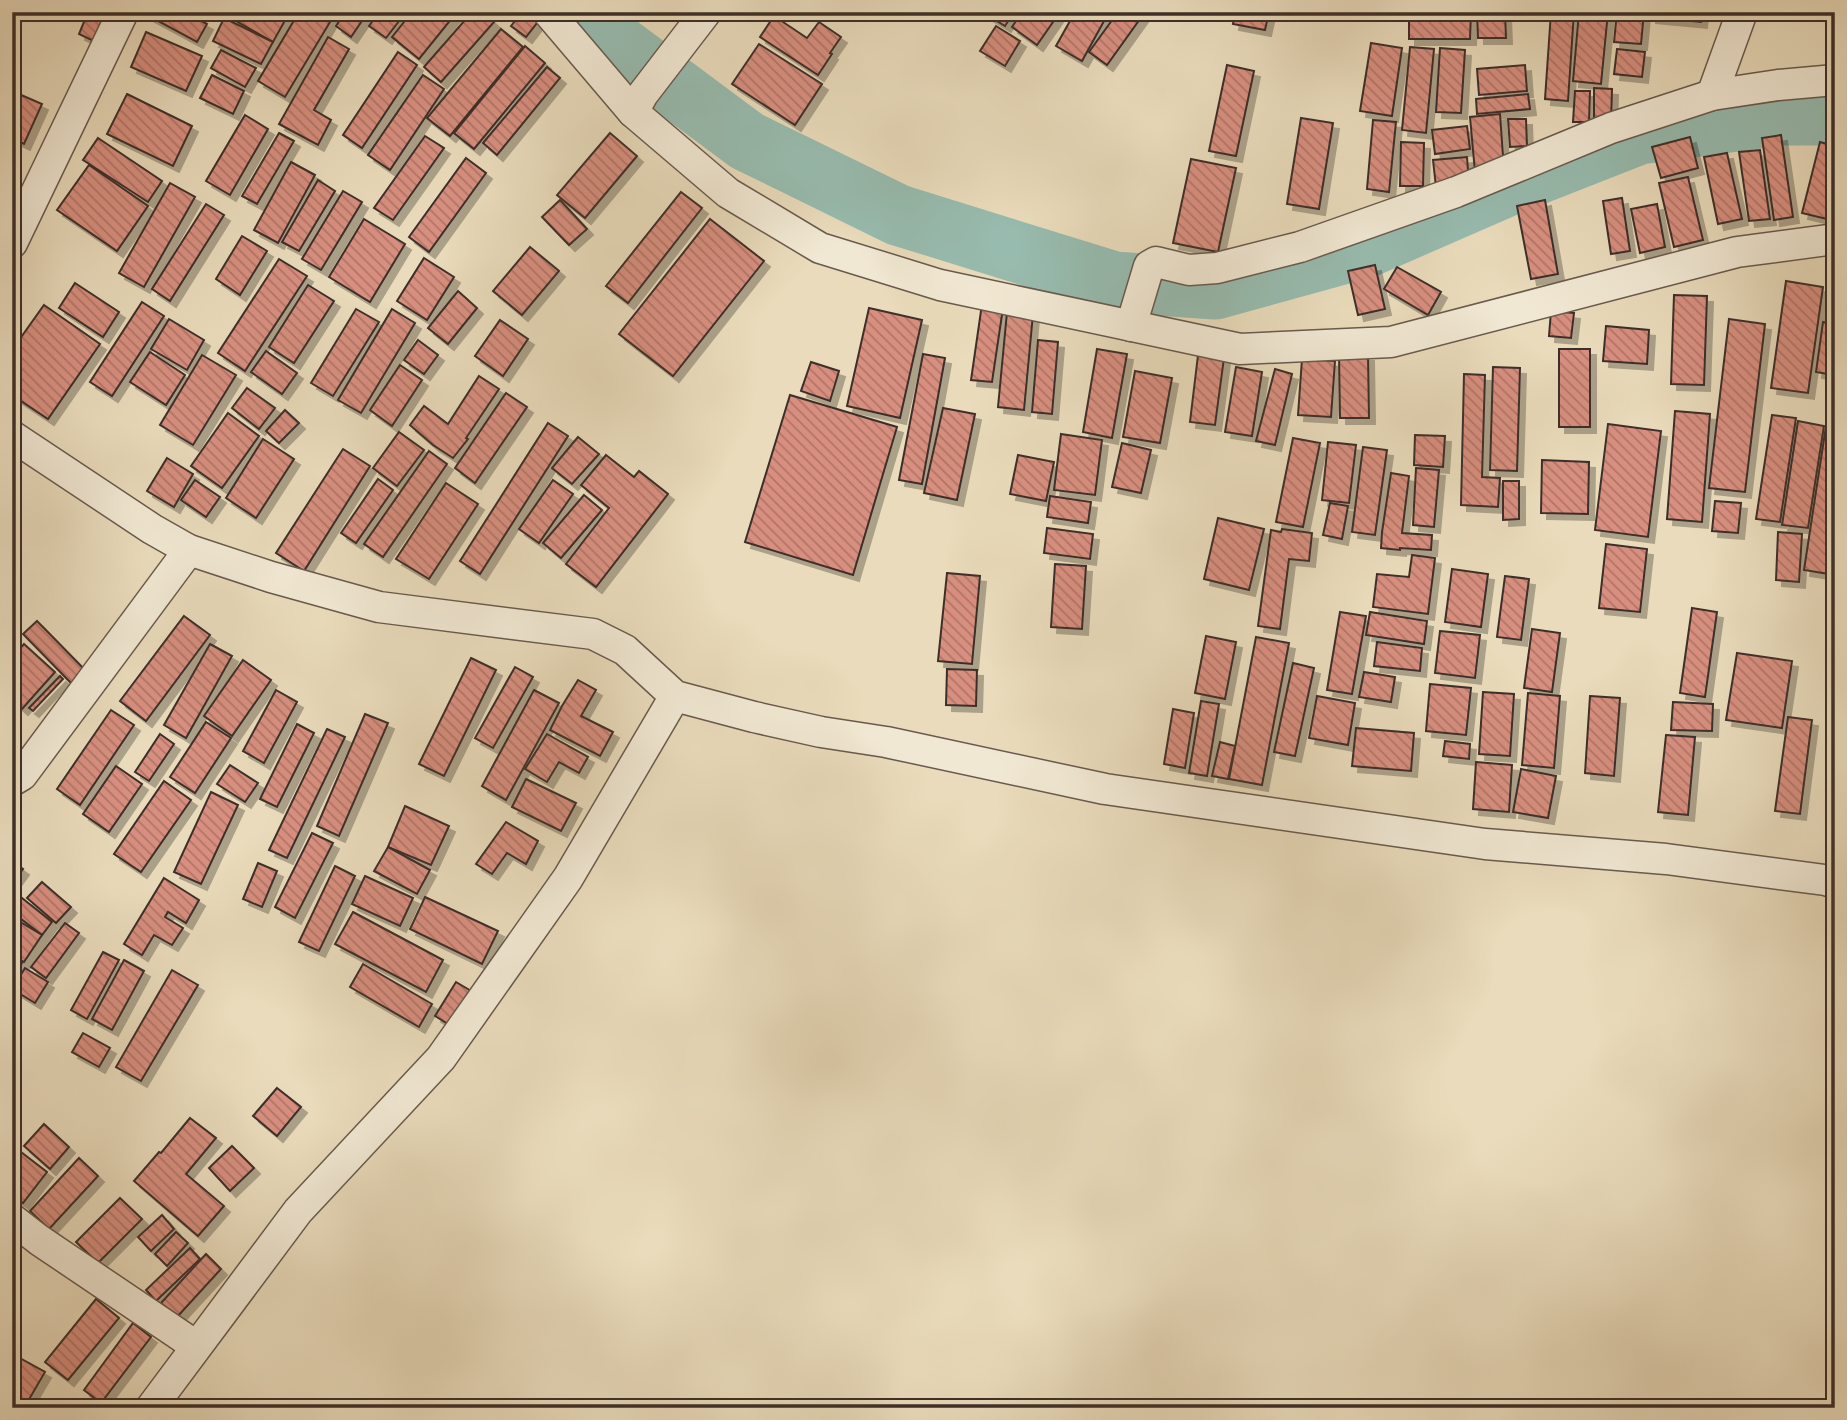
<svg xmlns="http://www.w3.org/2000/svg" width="1847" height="1420" font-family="'IM FELL Great Primer',serif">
<defs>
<pattern id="building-back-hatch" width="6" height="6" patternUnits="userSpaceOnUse" patternTransform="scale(1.75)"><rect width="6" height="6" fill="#d88f7f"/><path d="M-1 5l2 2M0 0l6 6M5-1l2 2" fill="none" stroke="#b17568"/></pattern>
<filter id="shadow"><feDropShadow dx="6" dy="6" stdDeviation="0" flood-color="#0004"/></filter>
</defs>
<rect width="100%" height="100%" fill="#e9dbbb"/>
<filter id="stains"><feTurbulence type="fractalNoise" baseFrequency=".00286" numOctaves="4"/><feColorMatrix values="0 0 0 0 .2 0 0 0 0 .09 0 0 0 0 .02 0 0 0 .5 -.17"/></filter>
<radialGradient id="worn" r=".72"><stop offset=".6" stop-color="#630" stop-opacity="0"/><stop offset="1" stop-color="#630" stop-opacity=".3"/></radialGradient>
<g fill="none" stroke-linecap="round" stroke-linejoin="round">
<path stroke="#97bbae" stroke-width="61" d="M592 12 615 43 747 141 898 215 1114 282 1215 289 1367 247 1509 185 1639 134 1781 115H1835"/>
</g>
<g fill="url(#building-back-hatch)" stroke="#3e2f29" stroke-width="2" filter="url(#shadow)">
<path d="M88 12H119L104 46 79 34Z"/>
<path d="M148 12H185L207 24 197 42 147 15Z"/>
<path d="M234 12H284L288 15 273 42 231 18Z"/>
<path d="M299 12H336L285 97 258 81Z"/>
<path d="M345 12H368L351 37 336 26Z"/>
<path d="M379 12H406L386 38 369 26Z"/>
<path d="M412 12H457L419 59 392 37Z"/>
<path d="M472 12H483L494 22 441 82 424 67Z"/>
<path d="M522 12H541L544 14 526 37 511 26Z"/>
<path d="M982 12H1014L1005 26Z"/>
<path d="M1022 12H1060L1037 45 1012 27Z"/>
<path d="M1075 12H1109L1082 61 1056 46Z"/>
<path d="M1118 12H1145L1107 65 1089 52Z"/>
<path d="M1235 12H1269L1265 30 1233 24Z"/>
<path d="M1409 12H1471L1470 39H1409Z"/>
<path d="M1477 12H1505L1506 38H1478Z"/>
<path d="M1551 12H1574L1568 101 1545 99Z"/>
<path d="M1579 12H1608L1601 84 1573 81Z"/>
<path d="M1617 12H1644L1641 44 1614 42Z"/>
<path d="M1650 12H1702L1701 22 1650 17Z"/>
<path d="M774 16 807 38 819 22 841 37 830 53 832 54 818 75 760 37Z"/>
<path d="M224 18 273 42 261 64 213 41Z"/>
<path d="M996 26 1020 41 1005 66 980 51Z"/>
<path d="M501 29 523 47 450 136 427 118Z"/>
<path d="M146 32 202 56 186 91 131 67Z"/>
<path d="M328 37 349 49 314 110 331 120 318 145 279 124Z"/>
<path d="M1371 43 1402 48 1392 116 1360 111Z"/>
<path d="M759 44 822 84 795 125 732 84Z"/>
<path d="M525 46 545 63 474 149 454 133Z"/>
<path d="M1410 47 1434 49 1426 133 1402 130Z"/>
<path d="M1440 48 1465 50 1461 113 1436 112Z"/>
<path d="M1617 49 1645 52 1642 77 1614 74Z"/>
<path d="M221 50 256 68 245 87 211 68Z"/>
<path d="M398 52 417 65 362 148 343 135Z"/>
<path d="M1227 65 1254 71 1236 156 1209 151Z"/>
<path d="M1525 65 1527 91 1479 95 1477 69Z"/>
<path d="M547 67 560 78 497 155 483 143Z"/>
<path d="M212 75 244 91 233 114 200 98Z"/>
<path d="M423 75 444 89 390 170 368 155Z"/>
<path d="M1594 88 1612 89 1611 123H1594Z"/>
<path d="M12 91 42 104 24 144 12 138Z"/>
<path d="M1575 91H1590L1589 122H1573Z"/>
<path d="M127 94 192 126 173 166 107 134Z"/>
<path d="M1528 94 1530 109 1477 114 1476 99Z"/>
<path d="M1500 114 1504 170 1475 172 1470 117Z"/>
<path d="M245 115 268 129 230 195 206 181Z"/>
<path d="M1301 118 1333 123 1319 209 1287 204Z"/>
<path d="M1508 119H1526L1527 146 1510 147Z"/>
<path d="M1373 120 1396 122 1389 192 1367 189Z"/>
<path d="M1467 126 1470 149 1435 154 1432 130Z"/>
<path d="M279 133 294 141 257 204 242 196Z"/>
<path d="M610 133 637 156 585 218 557 195Z"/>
<path d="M1781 135 1793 217 1774 220 1762 138Z"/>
<path d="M425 136 444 148 393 220 374 208Z"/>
<path d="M1690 137 1698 168 1661 178 1652 147Z"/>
<path d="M98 138 162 181 148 202 83 160Z"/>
<path d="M1401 142 1424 143 1423 186H1400Z"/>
<path d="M1820 142 1835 146V221L1802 213Z"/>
<path d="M1760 150 1770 219 1749 221 1739 152Z"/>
<path d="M1727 153 1742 219 1718 224 1704 157Z"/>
<path d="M1467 157 1469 184 1436 187 1433 160Z"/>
<path d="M466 158 486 173 429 252 409 237Z"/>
<path d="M1191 159 1236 168 1218 252 1173 243Z"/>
<path d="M291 162 315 175 278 243 254 230Z"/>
<path d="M89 165 148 206 117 251 57 210Z"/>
<path d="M1688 177 1703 240 1674 247 1659 183Z"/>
<path d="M318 180 335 191 299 251 282 242Z"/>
<path d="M170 183 195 197 144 287 119 273Z"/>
<path d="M343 191 362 202 321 270 302 259Z"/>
<path d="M681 192 702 208 628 303 606 286Z"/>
<path d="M1622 198 1630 251 1611 254 1603 201Z"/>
<path d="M560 200 587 229 569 245 542 217Z"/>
<path d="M1545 200 1558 274 1531 279 1517 206Z"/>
<path d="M206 204 224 215 170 301 152 289Z"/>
<path d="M1657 204 1665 247 1640 253 1631 209Z"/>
<path d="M364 219 405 244 370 302 329 277Z"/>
<path d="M710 219 764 261 673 376 619 334Z"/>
<path d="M242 236 267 251 240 295 216 279Z"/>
<path d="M530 247 559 271 522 315 493 291Z"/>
<path d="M424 258 454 277 427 320 397 301Z"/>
<path d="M279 259 307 276 245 371 218 353Z"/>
<path d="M1375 265 1385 309 1358 315 1348 271Z"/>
<path d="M1397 267 1441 292 1428 315 1384 289Z"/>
<path d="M1786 281 1823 287 1808 393 1771 388Z"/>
<path d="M75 283 119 312 103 337 59 308Z"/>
<path d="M308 285 334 301 294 363 269 347Z"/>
<path d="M458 291 477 308 448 344 428 328Z"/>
<path d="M1674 295 1707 296 1704 385 1671 384Z"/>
<path d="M142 302 164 316 112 396 90 382Z"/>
<path d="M982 304 1003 308 992 382 971 380Z"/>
<path d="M44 305 100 344 48 419 12 395V350Z"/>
<path d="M869 308 922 320 900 418 847 406Z"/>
<path d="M356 309 379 322 333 396 311 383Z"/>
<path d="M392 309 415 323 361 413 338 400Z"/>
<path d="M1551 311 1574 313 1571 338 1549 336Z"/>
<path d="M1007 312 1033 314 1024 410 998 407Z"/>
<path d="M169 319 204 340 187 370 151 349Z"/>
<path d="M1729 319 1765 324 1745 492 1709 488Z"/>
<path d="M500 320 528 339 503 376 475 356Z"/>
<path d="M1823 322 1835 324 1833 375 1816 372Z"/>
<path d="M1606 326 1649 330 1647 364 1603 361Z"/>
<path d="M418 340 438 355 424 374 404 360Z"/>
<path d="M1038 340 1058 342 1052 414 1032 412Z"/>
<path d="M1097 349 1127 354 1112 438 1083 432Z"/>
<rect x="1559" y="349" width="31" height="78"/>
<path d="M266 351 297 373 282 394 251 372Z"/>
<path d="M150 352 185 375 166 405 130 382Z"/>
<path d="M923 354 945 358 922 484 899 480Z"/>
<path d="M202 355 236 375 193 445 160 425Z"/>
<path d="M1198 355 1224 358 1215 425 1190 422Z"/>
<path d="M1339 355H1368L1369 418H1340Z"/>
<path d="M1302 359 1335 361 1331 417 1298 415Z"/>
<path d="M811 362 839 371 830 401 801 391Z"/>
<path d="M400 365 422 380 392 426 370 410Z"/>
<path d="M1236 367 1262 372 1252 436 1225 432Z"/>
<path d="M1493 367 1520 368 1517 471 1490 470Z"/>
<path d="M1275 369 1292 374 1275 445 1256 441Z"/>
<path d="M1135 371 1172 378 1160 443 1123 437Z"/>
<path d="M1464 374 1485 375 1482 477 1500 478 1498 507 1461 505Z"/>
<path d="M479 376 499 389 466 438 468 439 453 458 433 445 410 425 424 406 448 424Z"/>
<path d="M247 388 275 408 259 429 232 408Z"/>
<path d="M506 393 527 407 475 483 455 468Z"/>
<path d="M790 395 897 427 853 575 745 542Z"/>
<path d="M943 408 975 414 957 500 924 493Z"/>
<path d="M285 410 299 423 279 443 266 431Z"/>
<path d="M1675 411 1710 414 1702 522 1667 519Z"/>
<path d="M228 413 259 436 222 488 191 466Z"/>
<path d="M1772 415 1796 418 1780 522 1756 519Z"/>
<path d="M1798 421 1824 426 1808 528 1782 525Z"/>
<path d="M548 423 568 436 480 574 460 561Z"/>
<path d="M1608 424 1661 431 1648 537 1595 530Z"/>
<path d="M1826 426 1835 427V575L1804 570Z"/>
<path d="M399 432 424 450 397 486 373 468Z"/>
<path d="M1061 434 1102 440 1095 495 1054 490Z"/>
<path d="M1415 435 1445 436 1443 467 1414 465Z"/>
<path d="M578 437 599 454 572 484 552 468Z"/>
<path d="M1293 438 1320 443 1303 527 1276 522Z"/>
<path d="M263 439 294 459 256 518 226 498Z"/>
<path d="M1328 442 1356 445 1349 503 1322 500Z"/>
<path d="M1122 443 1151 450 1141 493 1112 487Z"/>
<path d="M1363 447 1387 450 1375 535 1352 532Z"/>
<path d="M343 449 370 466 304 571 276 553Z"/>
<path d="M429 451 447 464 383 557 364 544Z"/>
<path d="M606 455 634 477 639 471 668 494 596 587 566 564 609 508 581 485Z"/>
<path d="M1018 455 1054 462 1046 501 1010 494Z"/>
<path d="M167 458 193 474 174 507 147 491Z"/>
<path d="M1542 460 1589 462 1588 514 1541 513Z"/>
<path d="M1416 468 1439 470 1434 527 1413 525Z"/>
<path d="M1391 473 1409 476 1402 533 1432 535 1431 550 1400 548V550L1381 548 1382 532Z"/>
<path d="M378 479 393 490 356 543 341 533Z"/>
<path d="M195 480 220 497 206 517 181 500Z"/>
<path d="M553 480 573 494 539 543 519 529Z"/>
<path d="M1503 481H1519V519L1503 520Z"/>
<path d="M446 483 478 504 429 579 396 559Z"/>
<path d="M584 495 602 510 561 558 543 543Z"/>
<path d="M1050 496 1091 502 1088 523 1047 517Z"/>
<path d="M1715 501 1741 503 1738 533 1712 531Z"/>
<path d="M1330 503 1348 506 1342 539 1323 535Z"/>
<path d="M1218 518 1264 529 1249 590 1204 579Z"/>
<path d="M1047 528 1093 534 1090 559 1044 553Z"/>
<path d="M1282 529 1312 533 1309 561 1289 559 1280 629 1258 626 1271 530 1281 532Z"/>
<path d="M1778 532 1802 534 1799 582 1776 580Z"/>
<path d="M1606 544 1647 549 1640 612 1599 608Z"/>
<path d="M1412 555 1435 558 1428 614 1373 607 1377 574 1409 577Z"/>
<path d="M1055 564 1086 566 1082 629 1051 627Z"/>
<path d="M1452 569 1488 574 1481 627 1445 622Z"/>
<path d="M947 573 980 576 972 664 938 661Z"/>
<path d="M1505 576 1529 579 1521 640 1497 637Z"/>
<path d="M1692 608 1717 612 1705 697 1680 693Z"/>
<path d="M1340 612 1366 616 1352 694 1327 690Z"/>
<path d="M1370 612 1427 621 1424 644 1366 635Z"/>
<path d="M184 616 210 635 146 721 120 701Z"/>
<path d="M37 621 86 671 72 684 23 634Z"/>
<path d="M1532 629 1560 633 1552 692 1524 688Z"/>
<path d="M1440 631 1480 635 1475 678 1435 673Z"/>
<path d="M1206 636 1236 642 1225 699 1195 693Z"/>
<path d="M1256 637 1289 643 1262 785 1229 779Z"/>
<path d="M1377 642 1422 648 1420 671 1374 666Z"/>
<path d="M24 644 55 672 22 709 12 700V658Z"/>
<path d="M210 644 232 656 186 738 164 725Z"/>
<path d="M1737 653 1792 661 1782 728 1726 720Z"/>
<path d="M471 658 496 670 444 776 419 764Z"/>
<path d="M243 660 271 680 232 736 204 716Z"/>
<path d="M1293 663 1314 668 1295 756 1274 752Z"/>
<path d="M515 667 533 677 493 748 475 738Z"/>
<path d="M947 669 977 670 976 706 946 705Z"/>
<path d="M1364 672 1395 677 1391 702 1359 697Z"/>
<path d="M60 676 63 679 33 711 29 708Z"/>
<path d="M578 680 596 690 581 716 613 732 600 756 550 730 562 706Z"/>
<path d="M1430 684 1471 688 1466 735 1426 731Z"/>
<path d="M276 690 297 702 264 763 243 751Z"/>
<path d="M534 690 559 703 506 800 482 786Z"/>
<path d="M1483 692 1514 694 1510 756 1479 754Z"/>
<path d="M1528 693 1560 696 1554 768 1522 765Z"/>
<path d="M1317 696 1355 703 1348 745 1309 738Z"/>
<path d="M1590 696 1620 698 1614 776 1585 773Z"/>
<path d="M1201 701 1219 704 1207 776 1189 773Z"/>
<path d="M1673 702 1713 704 1712 731 1671 730Z"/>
<path d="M1173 709 1194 713 1185 768 1164 764Z"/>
<path d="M111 710 134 725 80 805 57 789Z"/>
<path d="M365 714 388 723 339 836 317 826Z"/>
<path d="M1788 717 1812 720 1800 814 1775 811Z"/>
<path d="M206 722 231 738 195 793 170 777Z"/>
<path d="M297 724 314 733 277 807 260 799Z"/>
<path d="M1356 728 1414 733 1411 771 1352 766Z"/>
<path d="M327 729 345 737 287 858 269 850Z"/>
<path d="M160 734 174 744 149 781 135 772Z"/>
<path d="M547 734 588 757 579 773 559 762 547 782 525 769Z"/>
<path d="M1666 735 1695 737 1688 815 1658 812Z"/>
<path d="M1445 741 1470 744 1469 759 1443 756Z"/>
<path d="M1220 742 1235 746 1228 779 1212 776Z"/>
<path d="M1476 762 1512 765 1509 812 1473 809Z"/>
<path d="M230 765 258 783 245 802 217 784Z"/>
<path d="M116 766 142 784 109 832 83 814Z"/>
<path d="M1521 769 1556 776 1548 818 1513 812Z"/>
<path d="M526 779 576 803 561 831 512 807Z"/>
<path d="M164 781 191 800 141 872 114 854Z"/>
<path d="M211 792 238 805 201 884 174 872Z"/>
<path d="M405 806 449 826 431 865 388 847Z"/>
<path d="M506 822 538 841 526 864 507 853 492 874 476 864Z"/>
<path d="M312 833 333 843 295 918 275 907Z"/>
<path d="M388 847 430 870 417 894 374 871Z"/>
<path d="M12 861 23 869 12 884Z"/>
<path d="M258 863 277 871 262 907 243 899Z"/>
<path d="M335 866 355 876 319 951 299 942Z"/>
<path d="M365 876 413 898 400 926 352 904Z"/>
<path d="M164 878 199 900 186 923 168 912 165 917 183 928 172 945 154 935 142 955 124 944Z"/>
<path d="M42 882 71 907 56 923 27 898Z"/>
<path d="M425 897 498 931 482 964 410 929Z"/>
<path d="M22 898 52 922 42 935 12 912Z"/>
<path d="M353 912 443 960 426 992 335 944Z"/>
<path d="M12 917 42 935 24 962 12 955Z"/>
<path d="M65 923 79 933 46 978 31 967Z"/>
<path d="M103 952 119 960 87 1019 71 1010Z"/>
<path d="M12 956 22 963 12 977Z"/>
<path d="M124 960 144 971 112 1030 92 1019Z"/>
<path d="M363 964 432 1004 419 1027 350 987Z"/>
<path d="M25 968 48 982 35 1003 12 989Z"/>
<path d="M172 970 198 985 141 1081 116 1067Z"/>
<path d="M456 982 473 992 453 1027 435 1016Z"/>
<path d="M83 1033 110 1048 99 1067 72 1052Z"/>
<path d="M277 1088 301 1107 277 1136 253 1116Z"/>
<path d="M190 1118 216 1138 186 1174 224 1206 198 1236 134 1181 159 1152 161 1153Z"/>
<path d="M44 1124 69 1147 50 1169 24 1146Z"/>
<path d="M232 1146 254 1168 230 1191 209 1168Z"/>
<path d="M21 1152 47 1172 23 1203 12 1195V1163Z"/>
<path d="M79 1158 98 1176 49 1229 30 1211Z"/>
<path d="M120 1198 142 1219 98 1263 76 1242Z"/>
<path d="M162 1215 174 1229 151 1251 138 1237Z"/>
<path d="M176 1232 188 1243 167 1266 155 1254Z"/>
<path d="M190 1248 200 1259 156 1301 146 1290Z"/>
<path d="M206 1254 221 1269 177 1317 161 1303Z"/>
<path d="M96 1299 119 1318 68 1380 45 1362Z"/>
<path d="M133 1323 151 1337 101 1403 84 1390Z"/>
<path d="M18 1357 45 1372 24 1408H12V1368Z"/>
</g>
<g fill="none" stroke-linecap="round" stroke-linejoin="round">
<defs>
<g id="street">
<path d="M548 12 633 112 728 193 820 248 940 285 1240 349 1391 342 1737 252 1835 239"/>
<path d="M1712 95 1742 12"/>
<path d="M633 112 643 94 706 12"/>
<path d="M12 243 123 12"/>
<path d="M1131 326 1149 266 1156 262 1189 270 1217 268 1300 247 1456 192 1611 128 1712 95 1778 85 1835 80"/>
<path d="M12 436 152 529 189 550 271 577 379 607 593 634 625 650 675 696 754 717 821 732 886 742 1105 789 1485 844 1666 859 1825 880 1835 883"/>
<path d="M12 781 22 775 189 550"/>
<path d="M12 1219 39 1240 196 1346"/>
<path d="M151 1408 298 1211 441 1058 568 878 675 696"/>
</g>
</defs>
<use href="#street" stroke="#695a4e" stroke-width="33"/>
<use href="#street" stroke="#f1e8d3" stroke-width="30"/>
</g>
<rect width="1847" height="1420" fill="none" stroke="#e9dbbb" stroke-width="42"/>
<rect x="14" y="14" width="1819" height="1392" fill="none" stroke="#3e2f29" stroke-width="3.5"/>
<rect x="21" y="21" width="1805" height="1378" fill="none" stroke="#3e2f29" stroke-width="2"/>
<rect width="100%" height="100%" filter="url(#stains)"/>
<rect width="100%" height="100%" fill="url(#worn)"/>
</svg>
